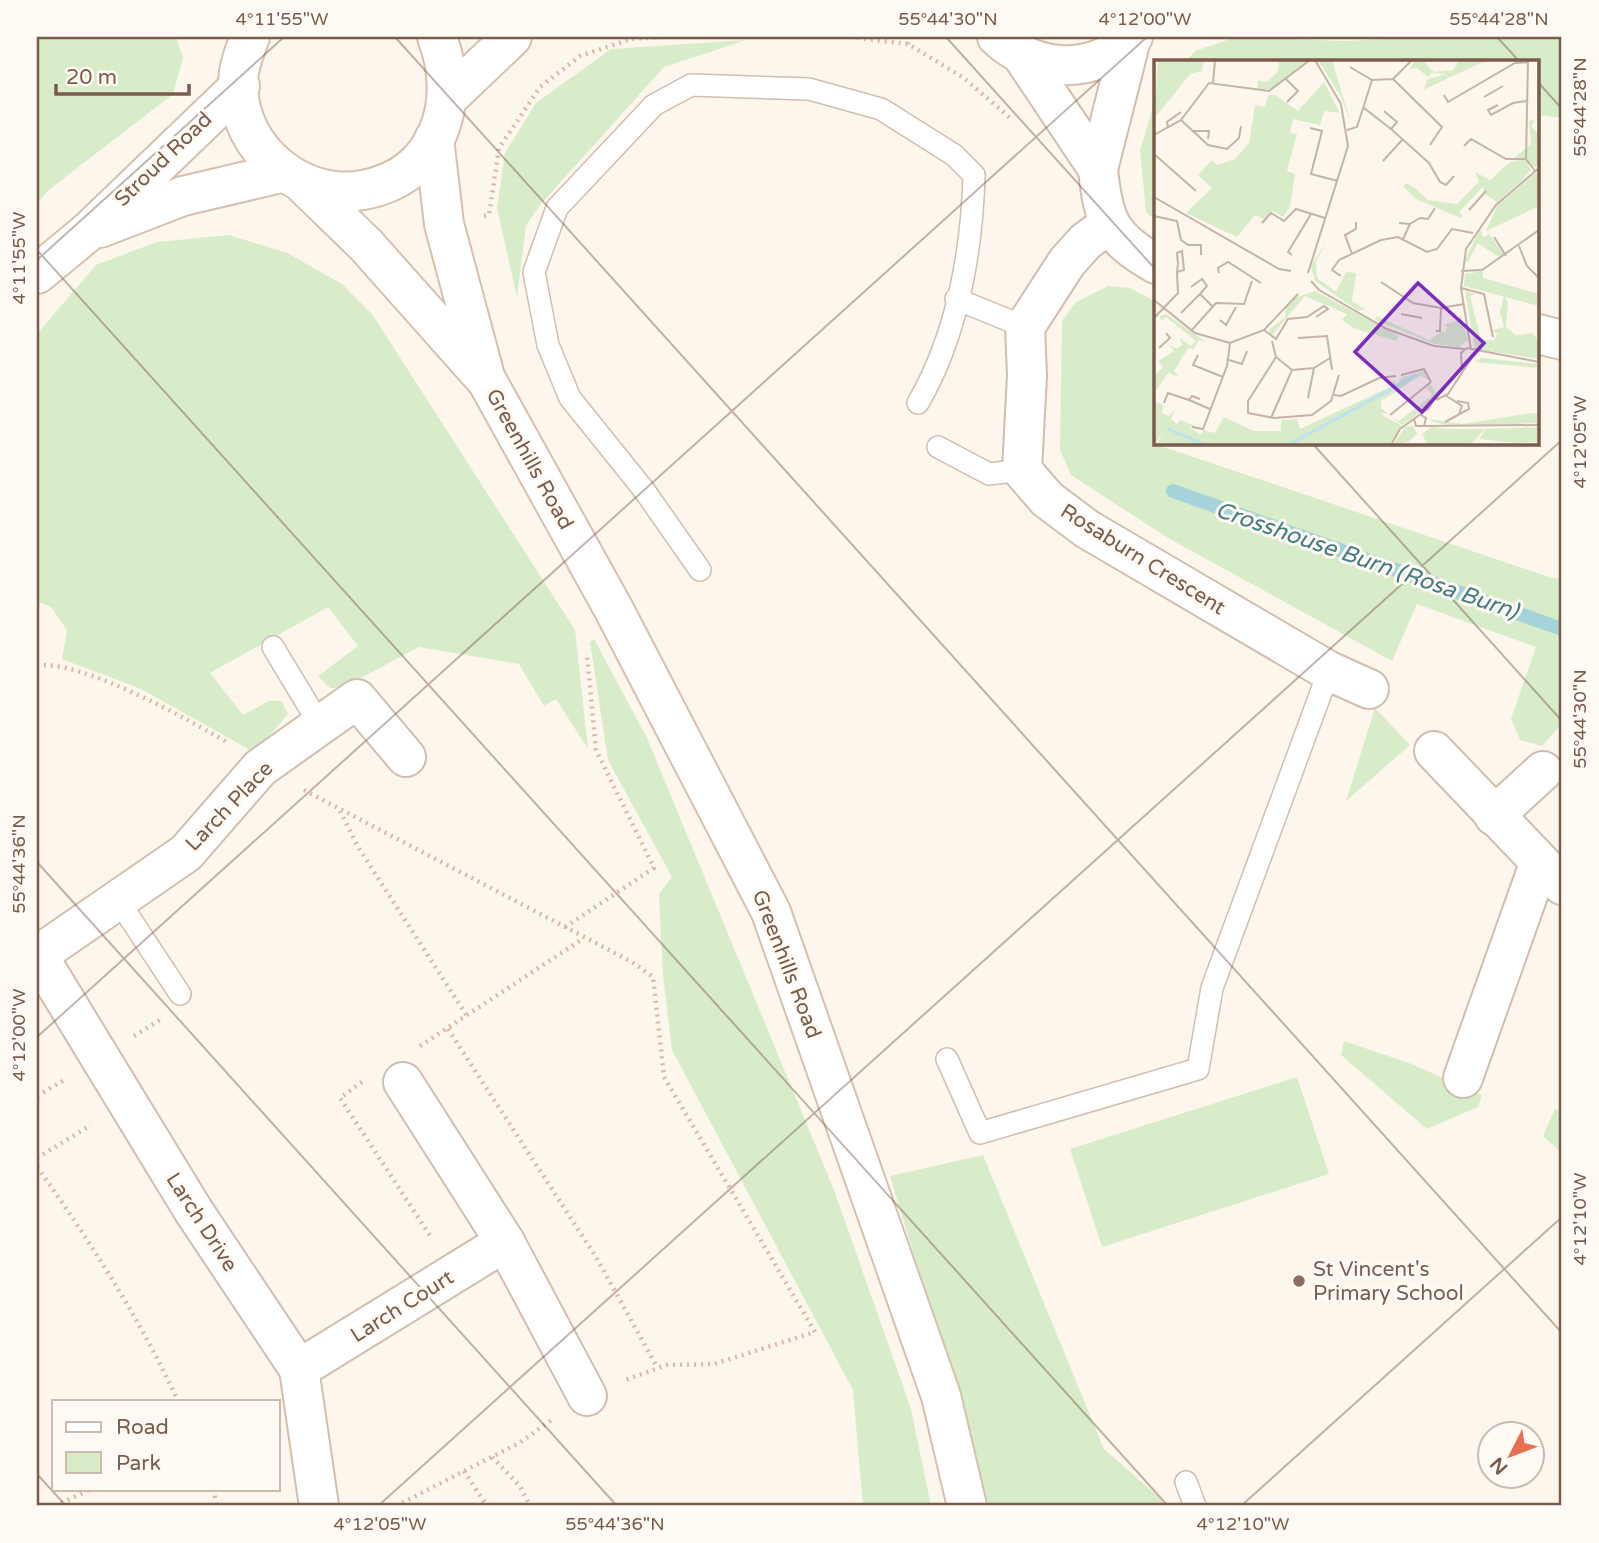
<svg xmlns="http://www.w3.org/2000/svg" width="1599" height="1543" font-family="'Varela Round',sans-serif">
<rect width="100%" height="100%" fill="#fdf6ec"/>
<g fill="#d8ecc9">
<path d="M37 37H176L183 58 173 94 50 189 37 203Z"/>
<path d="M1236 37 1346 41 1417 37H1562V118L1538 115V61H1186L1195 51Z"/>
<path d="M746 40 664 67 541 204 526 225 517 297 497 208 505 153 536 103 611 49Z"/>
<path d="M1156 98V221L1146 212 1140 150Z"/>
<path d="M229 235 287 253 342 284 372 314 575 630 588 749 556 699 544 706 519 664 419 647 342 688H330L318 676 358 646 328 607 210 673 243 715 269 701H281L288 714 262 744 250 750 141 689 62 659 67 630 51 607 37 601V334L96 265 157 242Z"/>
<path d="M1108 286 1130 288 1156 302 1155 444 1552 578 1562 579V724L1542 746 1520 740 1511 719 1536 647 1417 604 1392 661 1168 538 1071 475 1060 450 1062 321 1076 302Z"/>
<path d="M594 639 647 738 834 1190 911 1409 931 1506H863L853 1390 672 1050 663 975 659 894 672 877 608 760 590 642Z"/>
<path d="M1375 708 1410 745 1346 801Z"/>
<path d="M1344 1041 1409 1063 1482 1095 1478 1107 1427 1129 1341 1055Z"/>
<path d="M1297 1077 1329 1174 1102 1247 1070 1149Z"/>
<path d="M1555 1109 1562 1112V1153L1543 1136Z"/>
<path d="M983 1155 1104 1449 1160 1498 1164 1506H989L890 1176Z"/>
</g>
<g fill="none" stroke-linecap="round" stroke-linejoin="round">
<path stroke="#a5d3da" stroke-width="14" d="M1173 491 1562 629"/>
<defs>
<g id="lane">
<path d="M956 299 1025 327"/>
<path d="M938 447 989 474 1022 470"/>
<path d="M700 570 644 490 570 398 548 345 534 272 557 208 654 105 691 85 809 89 881 109 954 155 974 175C972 252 957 336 918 403"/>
<path d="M273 647 320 725"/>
<path d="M118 900 180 994"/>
<path d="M947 1059 980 1133 1198 1069 1212 988 1329 671"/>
<path d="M1186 1482 1195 1506"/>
</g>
<g id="street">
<path d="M1131 39 1098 169C1103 220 1110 238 1156 264"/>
<path d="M1023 57 1098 169"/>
<path d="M1108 225 1086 241 1067 262 1025 327 1027 375 1022 470 1047 499 1087 529 1329 671 1369 689"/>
<path d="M1538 334 1562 340"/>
<path d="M1434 751 1562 885"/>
<path d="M1494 816 1543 771"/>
<path d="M37 954 193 1210 299 1369 319 1506"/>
<path d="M38 955 186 853 260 768 357 699 406 757"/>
<path d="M1463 1078 1539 864"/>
<path d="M403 1082 505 1242 587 1396"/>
<path d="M299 1369 505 1242"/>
</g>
<g id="secondary">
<path d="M250 37C246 47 241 61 239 72 230 141 295 202 363 190 439 176 462 102 437 37"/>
<path d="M997 37C1037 73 1093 76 1133 37"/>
<path d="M449 97 512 37"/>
<path d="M434 139 444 224 484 373"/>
<path d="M300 181 366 245 487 381 613 608 771 912 941 1396 967 1506"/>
<path d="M100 228 183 196 285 172"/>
<path d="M37 274 88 232 240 86"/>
</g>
</defs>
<use href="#lane" stroke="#d1beb0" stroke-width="24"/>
<use href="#street" stroke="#d1beb0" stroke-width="42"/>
<use href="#secondary" stroke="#d6c0b0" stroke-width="42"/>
<g stroke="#d9b8a5" stroke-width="4.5" stroke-dasharray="2 5" stroke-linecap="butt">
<path d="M850 37 908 44 964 78 1010 118"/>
<path d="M908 44 910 37"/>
<path d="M484 216 489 215 499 148 540 87 580 56 631 39 664 37"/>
<path d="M37 666C78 658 190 720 228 743"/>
<path d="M304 790 632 962 653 977 664 1077 815 1332 714 1364 667 1365 625 1380"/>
<path d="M340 811 358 847 467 1016"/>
<path d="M565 927 654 868 596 750 587 655"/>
<path d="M448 1029 596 1257 657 1367"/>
<path d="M134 1036 160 1020"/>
<path d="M420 1046 584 938"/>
<path d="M362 1082 340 1098 431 1237"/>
<path d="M37 1096 66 1079"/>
<path d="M37 1158 91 1125"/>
<path d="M37 1167C90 1241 140 1319 178 1401"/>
<path d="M492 1457 520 1486 530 1506"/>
<path d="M464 1471 487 1506"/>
<path d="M213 1489 217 1506"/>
<path d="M55 1506 91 1489"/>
<path d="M396 1506 519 1443 553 1419"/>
</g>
<use href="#lane" stroke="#fff" stroke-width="21"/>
<use href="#street" stroke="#fff" stroke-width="38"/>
<use href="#secondary" stroke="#fff" stroke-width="38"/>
</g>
<path fill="none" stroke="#7a5c4d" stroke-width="2" stroke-opacity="0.45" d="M395 37 1562 1333M946 37 1156 270M1497 37 1519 61M1538 82 1562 109M37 250 1168 1506M37 260 284 37M1312 443 1562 721M37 862 617 1506M37 1037 1147 37M37 1474 66 1506M378 1506 1562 440M1241 1506 1562 1217"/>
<circle fill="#8d6e63" stroke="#fffaf3" stroke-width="2.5" cx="1299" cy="1281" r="7"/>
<g text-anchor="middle" stroke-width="6" stroke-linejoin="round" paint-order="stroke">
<g font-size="21" fill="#7a5c4d" stroke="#fffaf3">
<text transform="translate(163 159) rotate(-44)" y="7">Stroud Road</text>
<text transform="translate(530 459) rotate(61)" y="7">Greenhills Road</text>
<text transform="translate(1143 559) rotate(32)" y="7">Rosaburn Crescent</text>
<text transform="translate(229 806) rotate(-46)" y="7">Larch Place</text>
<text transform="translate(787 964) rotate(69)" y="7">Greenhills Road</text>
<text transform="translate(202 1222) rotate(57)" y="7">Larch Drive</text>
<text transform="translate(402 1306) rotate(-32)" y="7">Larch Court</text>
</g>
<g font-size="21" fill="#785e54" stroke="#fffaf3" text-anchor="start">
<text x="1313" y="1276">St Vincent's<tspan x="1313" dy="24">Primary School</tspan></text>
</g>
<g font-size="23" font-style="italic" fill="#437c86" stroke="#fffaf3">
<text transform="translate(1367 560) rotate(19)" y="8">Crosshouse Burn (Rosa Burn)</text>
</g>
</g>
<g transform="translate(1154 60)">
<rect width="385" height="385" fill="#fdf6ec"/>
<path d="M4 0H50L48 11 36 14 0 59ZM125 0H154L117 29H103L104 20 113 22 124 11ZM164 0H178L197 63 187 37ZM261 0H268L280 12 299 10 305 0H333L269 30 274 19 293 14 277 13 274 17 263 8 256 9ZM170 22 186 53 170 51 166 65 139 59 136 73 143 74 133 111 141 114 136 147 129 157 119 151 110 159 101 155 83 177 32 153 58 128 44 115 58 100 63 105 81 99 95 83 101 45 111 47 114 35H121L144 51ZM381 59 377 66 385 74V105L381 107 359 99 377 84 375 61ZM371 100 377 110 367 121 343 142 331 134 329 127 306 151 309 159 262 139 249 126 252 123 261 128 274 140 303 144 325 122 321 112 336 120 356 102ZM385 110V146L332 171 343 146ZM326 169 329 177 335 174 350 195 343 196 324 183 314 202 311 200ZM172 182 162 202 163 218 182 232 192 212 202 213 198 241 212 250H203L161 221 157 206ZM329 211V218L385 234V246L310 226 311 214ZM161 231 245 276 242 281 199 268 188 260 193 254 151 236 117 276 115 270 131 257 132 246 140 238ZM311 231 321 234 316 236 327 280H340L343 274 339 270 350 267 346 252 350 236 354 242 352 267 362 275 378 273 385 280V299L321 289ZM12 254 52 282 44 280 40 289 34 288 20 311 25 317 14 313 2 331 0 316 9 307 4 301 20 291 14 284 23 289 28 285 26 278 37 286 42 281 12 257 7 261 6 256ZM307 254 314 280 305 287 280 284 221 260 223 256 275 280 288 271 291 273 293 266 288 265 303 261ZM327 298 385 304V308L321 302ZM270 311 275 320 266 316 227 341V348L234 353 226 354 248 366 235 385H2L10 372 0 385V341L9 345 8 353 15 356 21 350 17 359 23 364 26 360 47 368 35 367 47 375 49 370 61 373 70 357 100 371H127V360L143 359 146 369 238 326 239 320 243 324 248 317ZM276 324 282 333 268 351 248 365 237 357 245 361 259 350 278 335 273 328ZM379 353 385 354V363L297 366 280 362 275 359 308 364ZM251 367 259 366 263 374 254 382 239 385ZM278 367 295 369H331L316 385H274L268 374ZM385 367V382L363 383 357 374 356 368ZM355 368 362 383 325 379 332 369Z" fill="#d8ecc9"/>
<path fill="none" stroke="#bfe3e8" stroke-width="3.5" d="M14 369 51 385M134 385 263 315"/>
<path fill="none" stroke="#c5b3a7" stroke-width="2" d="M374 0 372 99 381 111M196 7 218 20 239 19M132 19 144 31 133 42M239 19 288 67 276 85M239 19 258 0M59 23 61 0M290 35 294 42 361 3 374 2M330 37 349 26M344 45 334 50 337 55 359 43 372 41M210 48 237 69M230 51 243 62 237 69 275 103 286 122 292 125 300 116M27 60 54 85 73 89 85 78 87 66M14 67 13 62 27 52M156 68 168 71 157 114 184 121M193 70 203 67 218 20M38 71H55L54 79M0 75 27 60 55 23 115 31 156 0M310 86 317 79 352 99H372M0 94 42 131M229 101 249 79M0 137 125 209 137 211M315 150 332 131M0 156 23 161 27 180 34 185H47V195M108 163 117 153 130 161 142 149 171 158M245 163 256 164 249 179M256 164 266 158 274 159 281 148M340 177 352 196M365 186 373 206 385 218M198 194 191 175 202 169V162M138 195 134 192 157 154M307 211 328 210 385 170M65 213 64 208 74 202 107 223M154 213 194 86 187 44 161 0M187 216 178 210 185 200 227 180 244 177 273 192 283 189 298 169 319 173M157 221 165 230 233 269 280 286 311 289M227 222 259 243 287 248 310 244M37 227 48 219 53 226 46 234 58 246M307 228 330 234 339 277M0 240 41 273 76 283 110 270 144 234M27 253 46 234M247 254 268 258M0 258 24 233 23 212 24 204 23 193 28 191 30 210 23 212M66 260 72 265 82 247M110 270 122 279 134 259 153 257 170 246 174 249 162 257M37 271 62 243 90 244 98 221M282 271H286L287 248M144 278 173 276 178 310M118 281 122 297 138 310 160 308 176 298M5 288 16 278 12 273M317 290 307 228 312 189 342 145 385 108M44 295 39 305 69 317M122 297 94 341V353L120 358 158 355 177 341 185 315M75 300 88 304 93 291M308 310 307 293 313 288 385 302M247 315 270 309 277 322M180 335 187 336 225 318 242 316M291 335 308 346 305 354M154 338 160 308M46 339 38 336 35 340 56 349M282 340 294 334 317 299M10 343 14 333 35 340M236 355 277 322M117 358 138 310M260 359 262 366H270L272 358 267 355M291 362 315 349 314 343 303 341M270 366 385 365M38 367 49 369 73 306 76 283M237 385 246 369 275 348 285 331"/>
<path fill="#7b2cbf" fill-opacity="0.15" stroke="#7b2cbf" stroke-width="3.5" d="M264 223 330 283 268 352 201 292Z"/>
<rect width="385" height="385" fill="none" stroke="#7a5c4d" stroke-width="3.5"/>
</g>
<rect width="1599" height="1543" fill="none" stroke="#fffaf3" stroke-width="77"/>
<rect x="52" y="1400" width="228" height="91" fill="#fffaf3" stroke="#cabbb1" stroke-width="2"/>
<rect x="66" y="1422" width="35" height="10" fill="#ffffff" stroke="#cabbb1" stroke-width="2"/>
<text x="116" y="1434" font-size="21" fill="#7a5c4d">Road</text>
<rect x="66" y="1452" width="35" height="21" fill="#d8ecc9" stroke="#cabbb1" stroke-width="2"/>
<text x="116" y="1470" font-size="21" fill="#7a5c4d">Park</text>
<g transform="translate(1511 1455) rotate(228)"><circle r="33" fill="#fffaf3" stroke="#cabbb1" stroke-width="2"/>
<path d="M0-5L12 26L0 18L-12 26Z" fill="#e76f51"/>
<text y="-10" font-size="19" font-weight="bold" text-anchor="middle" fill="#7a5c4d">N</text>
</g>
<path d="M56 84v10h133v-10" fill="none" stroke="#7a5c4d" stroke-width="3.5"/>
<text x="66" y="84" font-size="21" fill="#7a5c4d" stroke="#fffaf3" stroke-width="5" paint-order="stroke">20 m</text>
<rect x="38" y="38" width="1522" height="1466" fill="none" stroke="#7a5c4d" stroke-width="2.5"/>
<g font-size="18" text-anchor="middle" fill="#7a5c4d">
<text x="282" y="25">4°11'55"W</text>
<text x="948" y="25">55°44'30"N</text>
<text x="1145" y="25">4°12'00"W</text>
<text x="1499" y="25">55°44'28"N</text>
<text transform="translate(1580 107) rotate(-90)" y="6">55°44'28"N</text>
<text transform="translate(19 258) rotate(-90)" y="6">4°11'55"W</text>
<text transform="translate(1580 442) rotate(-90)" y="6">4°12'05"W</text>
<text transform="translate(1580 719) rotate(-90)" y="6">55°44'30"N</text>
<text transform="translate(19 864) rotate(-90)" y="6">55°44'36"N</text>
<text transform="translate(19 1035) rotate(-90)" y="6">4°12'00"W</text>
<text transform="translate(1580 1219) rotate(-90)" y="6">4°12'10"W</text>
<text x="380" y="1530">4°12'05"W</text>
<text x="615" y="1530">55°44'36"N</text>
<text x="1243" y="1530">4°12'10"W</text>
</g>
</svg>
